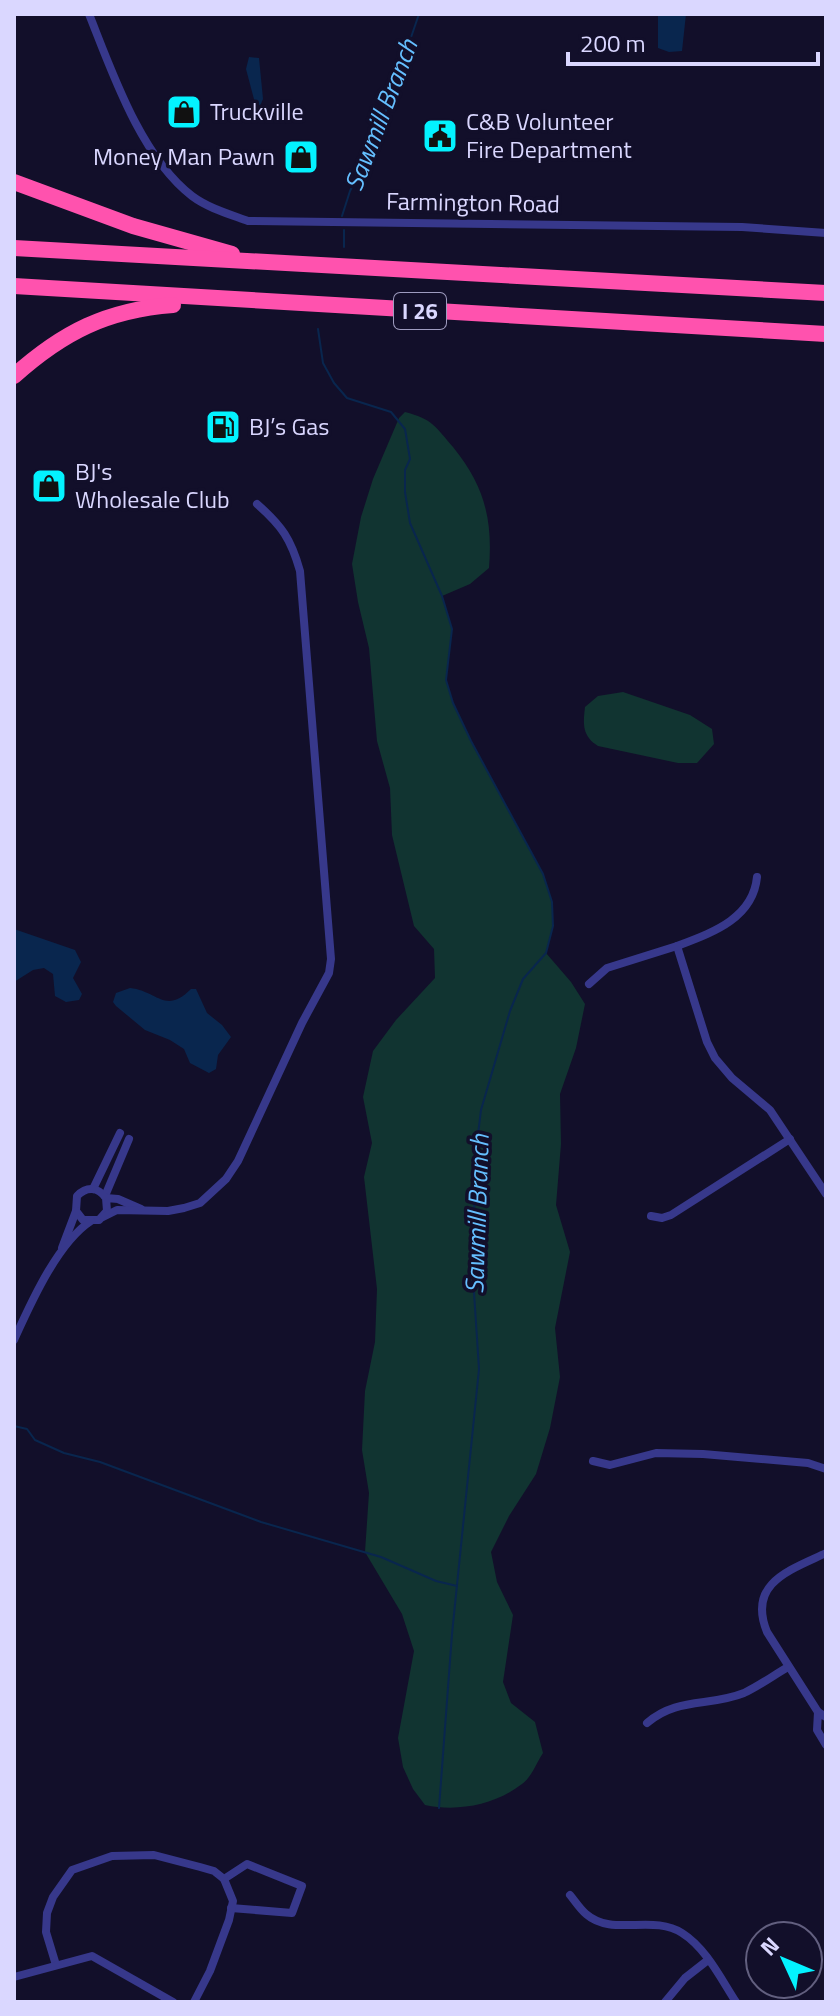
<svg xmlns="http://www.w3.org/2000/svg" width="840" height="2016" font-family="'Titillium Web',sans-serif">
<rect width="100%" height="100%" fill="#120f2a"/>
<g fill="#113431">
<path d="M405 412C432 419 435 426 453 447 484 485 493 519 489 568L470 584 442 596 452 629 446 681 453 703 471 741 543 874 552 902 553 926 546 953 571 982 585 1004 576 1048 560 1094 561 1144 556 1205 570 1252 555 1328 560 1377 550 1428 536 1474 509 1516 491 1552 497 1582 513 1615 503 1682 511 1703 535 1722 543 1753C537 1762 531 1778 522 1784 495 1805 458 1812 425 1805L413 1789 403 1767 398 1738 414 1651 402 1614 365 1552 369 1493 362 1450 365 1391 375 1342 377 1289 364 1177 372 1143 363 1097 373 1051 396 1020 435 978 434 949 414 926 392 835 390 788 377 741 369 648 358 602 352 564 361 517 373 479 399 418Z"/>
<path d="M623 692 690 715 712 729 714 744 697 763H678L598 746C582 736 583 724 585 707L598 696Z"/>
</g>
<g fill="#09264e">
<path d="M658 14H686L682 51 669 52 658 48Z"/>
<path d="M249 57 259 58 263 99 260 106 255 103 246 69Z"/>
<path d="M14 929 75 950 81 962 73 978 82 994 79 1000 66 1002 55 996 53 974 44 968 33 970 14 982Z"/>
<path d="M130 988C158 991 165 1015 191 989H196L207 1013 222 1025 231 1037 218 1055 216 1069 209 1073 190 1063 184 1049 170 1040 145 1030 116 1006 113 1002 116 993Z"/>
</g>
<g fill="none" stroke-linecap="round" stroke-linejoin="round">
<g stroke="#09264e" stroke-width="2">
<path d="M342 216 350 191 379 131 419 14"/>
<path d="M344 247V230"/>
<path d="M318 329 323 363 334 383 347 398 391 412 405 429 410 459 405 470V492L410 523 442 596 452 629 446 680 453 703 471 741 543 874 552 902 553 926 546 953 523 979 510 1011 481 1110 475 1159 473 1277 479 1369 452 1634 439 1808"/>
<path d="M14 1426 27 1429 35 1440 64 1453 100 1462 261 1522 381 1557 436 1581 457 1586"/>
</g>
<g stroke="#37388b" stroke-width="8">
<path d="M89 14C112 72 141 157 192 196 208 208 229 214 248 221L742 227 826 233"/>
<path d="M757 877C753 919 711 933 677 946L707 1042 715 1058 732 1078 770 1110 826 1194"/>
<path d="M589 984 607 968 677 946"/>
<path d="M93 1189 120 1133"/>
<path d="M105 1196 129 1139"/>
<path d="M106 1198 107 1211 99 1220H83L76 1211 77 1196C87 1186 98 1187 106 1198L118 1199 141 1209"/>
<path d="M651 1216 662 1218 671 1215 790 1139"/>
<path d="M103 1217 117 1210 168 1211 184 1208 200 1203 226 1179 238 1161 302 1023 329 973 331 959 300 571C291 539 282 526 257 504"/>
<path d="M62 1248 76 1211"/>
<path d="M14 1340C30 1305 57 1243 91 1221"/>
<path d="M593 1461 610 1465 656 1453 703 1454 808 1463 826 1469"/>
<path d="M818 1712 767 1632C747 1583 790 1570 826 1553"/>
<path d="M826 1717 818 1712 817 1730 826 1745"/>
<path d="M647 1723C677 1697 709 1707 744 1693 759 1686 774 1675 788 1667"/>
<path d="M224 1879 247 1864 302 1886 292 1913 231 1908"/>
<path d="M570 1895C575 1901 580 1909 586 1914 612 1937 653 1914 682 1933 706 1948 721 1979 736 2002"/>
<path d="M56 1965 46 1932 47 1913 53 1897 72 1870 112 1856 154 1855 200 1867 214 1871 224 1879 233 1901 229 1920 210 1971 194 2002"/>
<path d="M14 1977 92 1956 173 2002"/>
<path d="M665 2002 685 1978 708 1960"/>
</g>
<g stroke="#ff52ae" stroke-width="16">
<path d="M14 182 133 226 232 254"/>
<path d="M14 248 826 293"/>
<path d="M14 286 826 334"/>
<path d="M14 376C63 332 107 310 173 305"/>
</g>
</g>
<defs>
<symbol id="shop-square" viewBox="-11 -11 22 22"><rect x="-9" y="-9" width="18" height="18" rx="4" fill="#03f2ff" stroke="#120f2a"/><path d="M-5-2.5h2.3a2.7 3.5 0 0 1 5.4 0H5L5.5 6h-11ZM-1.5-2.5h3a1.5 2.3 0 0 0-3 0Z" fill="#111"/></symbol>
<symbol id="civic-square" viewBox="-11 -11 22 22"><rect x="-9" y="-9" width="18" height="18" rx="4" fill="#03f2ff" stroke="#120f2a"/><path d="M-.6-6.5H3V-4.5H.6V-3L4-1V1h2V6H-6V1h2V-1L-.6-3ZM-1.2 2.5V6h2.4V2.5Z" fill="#111"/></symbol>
<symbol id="fuel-square" viewBox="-11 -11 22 22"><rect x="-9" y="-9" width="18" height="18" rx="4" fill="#03f2ff" stroke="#120f2a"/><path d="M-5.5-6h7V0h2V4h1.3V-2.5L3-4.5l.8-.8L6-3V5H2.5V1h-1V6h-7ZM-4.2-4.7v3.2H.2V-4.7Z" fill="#111"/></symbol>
</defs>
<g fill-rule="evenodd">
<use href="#shop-square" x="164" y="92" width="40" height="40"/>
<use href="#civic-square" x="420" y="116" width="40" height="40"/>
<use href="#shop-square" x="281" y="137" width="40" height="40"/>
<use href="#fuel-square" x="203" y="407" width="40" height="40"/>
<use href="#shop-square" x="29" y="466" width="40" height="40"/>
</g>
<g text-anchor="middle" stroke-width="7" stroke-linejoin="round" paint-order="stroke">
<rect fill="#120f2a" stroke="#9e9bbf" stroke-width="2" x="394" y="293" width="52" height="36" rx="6"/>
<g font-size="22" font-weight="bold" fill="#dad7ff">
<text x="420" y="319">I 26</text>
</g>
<g font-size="24" fill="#dad7ff" stroke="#120f2a" text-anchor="start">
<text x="210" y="120">Truckville</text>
<text x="466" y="130">C&amp;B Volunteer<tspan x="466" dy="28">Fire Department</tspan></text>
<text x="275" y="165" text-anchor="end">Money Man Pawn</text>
<text x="249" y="435">BJ’s Gas</text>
<text x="75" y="480">BJ's<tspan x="75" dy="28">Wholesale Club</tspan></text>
</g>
<g font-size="24" fill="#dad7ff" stroke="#120f2a">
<text transform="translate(473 203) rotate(1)" y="8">Farmington Road</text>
</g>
<g font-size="26" font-style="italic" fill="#65bfff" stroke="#120f2a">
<text transform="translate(381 115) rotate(-69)" y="9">Sawmill Branch</text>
<text transform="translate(477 1214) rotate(-88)" y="9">Sawmill Branch</text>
</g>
</g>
<rect width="840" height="2016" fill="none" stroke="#dad7ff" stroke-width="32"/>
<g transform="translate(784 1960) rotate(314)"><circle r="38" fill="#120f2a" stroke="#625f7f" stroke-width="2"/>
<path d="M0-6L14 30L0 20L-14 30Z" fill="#03f2ff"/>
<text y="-12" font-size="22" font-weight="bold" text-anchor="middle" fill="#dad7ff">N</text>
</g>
<path d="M568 52v12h250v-12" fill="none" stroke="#dad7ff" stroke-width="4"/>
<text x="580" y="52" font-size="24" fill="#dad7ff" stroke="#120f2a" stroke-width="6" paint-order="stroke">200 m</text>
</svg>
